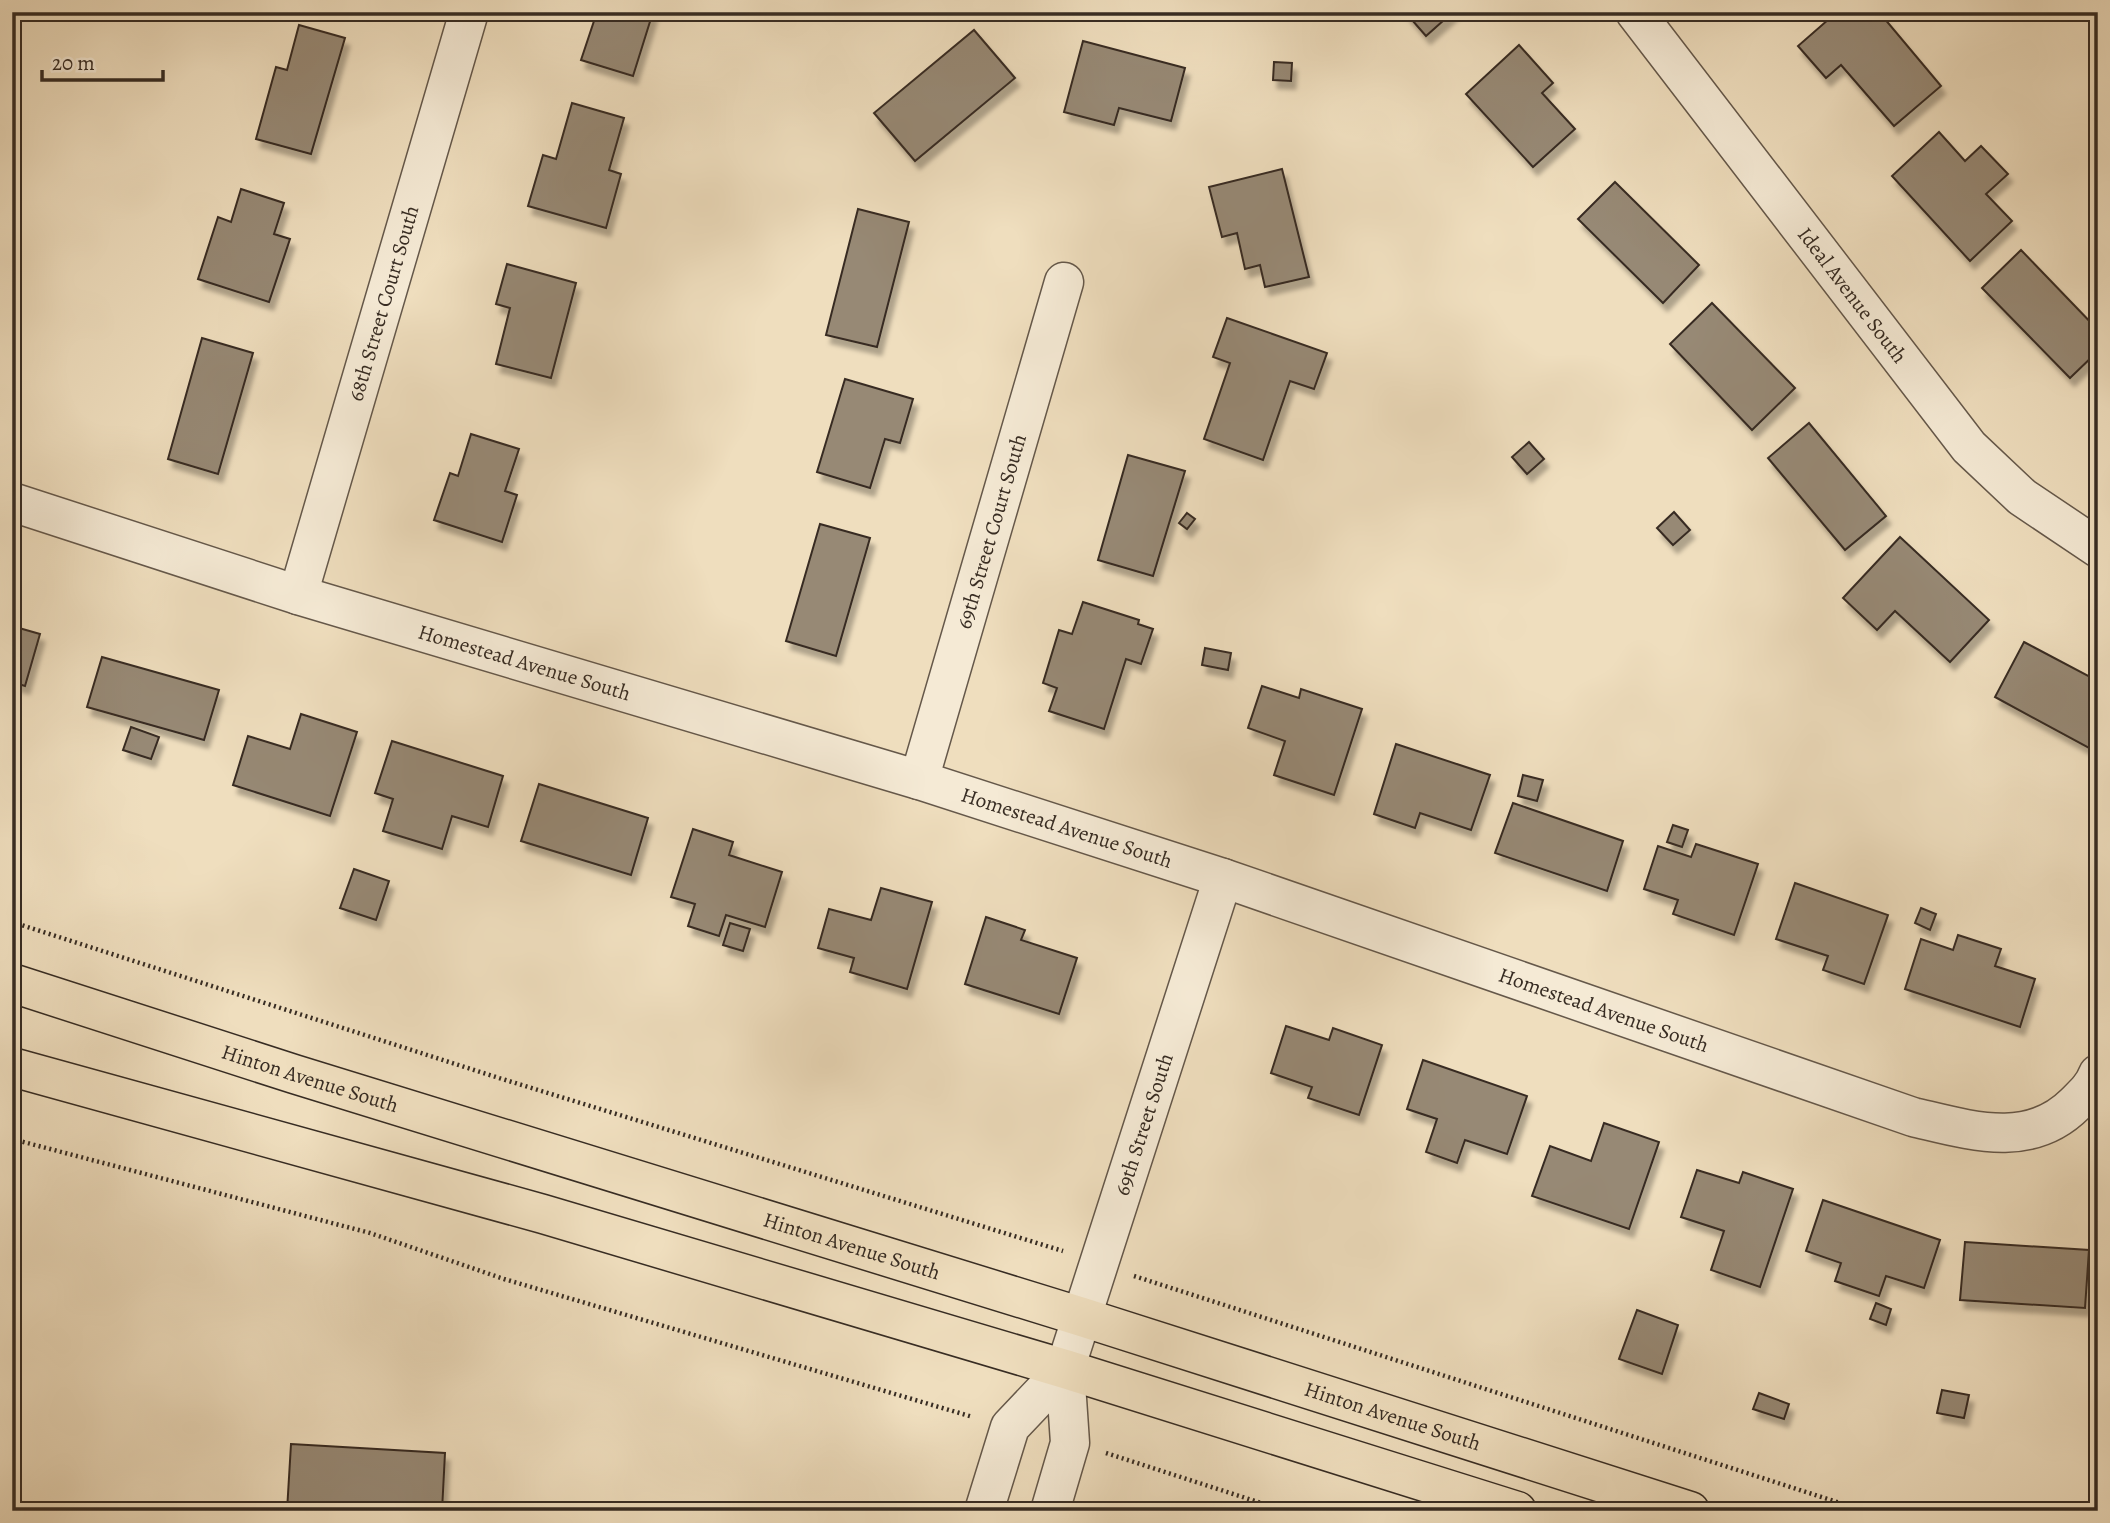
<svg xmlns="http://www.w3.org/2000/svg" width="2110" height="1523" font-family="Alegreya,serif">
<defs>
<filter id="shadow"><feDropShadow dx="4.5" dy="8" stdDeviation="2" flood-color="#0004"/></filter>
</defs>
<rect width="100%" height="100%" fill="#efdebe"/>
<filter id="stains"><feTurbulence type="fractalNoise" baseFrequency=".00286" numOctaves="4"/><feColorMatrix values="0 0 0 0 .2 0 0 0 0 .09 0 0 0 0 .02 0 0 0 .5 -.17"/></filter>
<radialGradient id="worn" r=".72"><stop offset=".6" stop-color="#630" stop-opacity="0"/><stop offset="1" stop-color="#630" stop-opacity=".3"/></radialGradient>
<g fill="#978974" stroke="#372c23" stroke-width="2" filter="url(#shadow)">
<path d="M597 12H653L633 76 581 60Z"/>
<path d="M1405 12H1453L1426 36Z"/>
<path d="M1837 12H1879L1941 86 1894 126 1841 65 1826 78 1798 46Z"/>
<path d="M299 25 345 38 311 154 256 139 276 67 287 70Z"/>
<path d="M974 30 1015 78 915 161 874 113Z"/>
<path d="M1083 41 1185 68 1171 121 1119 108 1114 125 1064 112Z"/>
<path d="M1519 45 1553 83 1542 93 1575 129 1533 167 1466 94Z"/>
<path d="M1274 62 1292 63 1291 81 1273 80Z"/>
<path d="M572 103 624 118 609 170 621 174 606 228 528 206 543 155 556 159Z"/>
<path d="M1939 132 1965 161 1981 146 2008 174 1986 194 2012 221 1970 261 1892 176Z"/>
<path d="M1282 169 1309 277 1265 287 1260 265 1245 269 1237 233 1222 237 1209 187Z"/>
<path d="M1615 182 1699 265 1663 303 1578 219Z"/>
<path d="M241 189 284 203 274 234 290 239 269 302 198 279 218 217 231 222Z"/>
<path d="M858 209 909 222 877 347 826 335Z"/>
<path d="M2021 250 2098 330V351L2070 378 1982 288Z"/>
<path d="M507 264 576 283 551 378 496 364 510 308 496 304Z"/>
<path d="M1712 303 1795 388 1752 430 1670 344Z"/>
<path d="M1227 318 1327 353 1314 389 1290 381 1263 460 1204 439 1230 363 1213 357Z"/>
<path d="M202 338 253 353 218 474 168 459Z"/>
<path d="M845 379 913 399 900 443 885 439 870 488 817 472Z"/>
<path d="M1809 423 1886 516 1845 550 1768 458Z"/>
<path d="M471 434 519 449 505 491 517 495 502 542 434 520 450 473 458 476Z"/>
<path d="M1529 442 1544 459 1527 474 1512 457Z"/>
<path d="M1128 455 1185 471 1153 576 1098 560Z"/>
<path d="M1674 512 1690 530 1673 545 1657 528Z"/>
<path d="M1187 513 1195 519 1187 529 1179 523Z"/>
<path d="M820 524 870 538 836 656 786 641Z"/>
<path d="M1900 537 1989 620 1950 662 1895 611 1877 630 1843 598Z"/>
<path d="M1083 602 1139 620 1138 624 1153 629 1141 664 1126 659 1104 729 1049 711 1057 688 1043 683 1059 630 1072 634Z"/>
<path d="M12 626 40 634 25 686 12 682Z"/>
<path d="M2024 642 2098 681V733L2089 748 1995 697Z"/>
<path d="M1205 648 1231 653 1228 670 1202 665Z"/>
<path d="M102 657 219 690 204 740 87 707Z"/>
<path d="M1262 686 1299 698 1301 689 1362 709 1334 795 1274 775 1285 741 1248 728Z"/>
<path d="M301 714 357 732 330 816 233 785 248 736 290 749Z"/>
<path d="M131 727 159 737 151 759 123 750Z"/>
<path d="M392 741 503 776 488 827 452 816 442 849 383 831 393 799 375 793Z"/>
<path d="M1396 744 1490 775 1471 830 1420 813 1415 828 1374 814Z"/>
<path d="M1523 775 1543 780 1537 801 1518 796Z"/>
<path d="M539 784 648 818 631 875 521 841Z"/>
<path d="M1513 803 1623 841 1607 891 1495 853Z"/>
<path d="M1673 825 1688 830 1682 847 1667 842Z"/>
<path d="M693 829 733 842 729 855 782 872 765 927 726 915 719 936 688 926 695 904 671 897Z"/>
<path d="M1696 844 1758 864 1734 935 1673 914 1678 900 1644 889 1658 846 1691 857Z"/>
<path d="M354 869 389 881 376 920 340 908Z"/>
<path d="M1795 883 1888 915 1864 984 1823 970 1828 956 1776 939Z"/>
<path d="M881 888 932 902 907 989 850 972 854 958 818 948 829 909 871 920Z"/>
<path d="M1921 908 1936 914 1930 930 1915 923Z"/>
<path d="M986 917 1025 930 1021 940 1077 958 1059 1014 965 984Z"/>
<path d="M730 923 750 929 743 951 723 945Z"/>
<path d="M1958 935 2001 949 1995 966 2035 979 2020 1027 1905 989 1921 939 1953 950Z"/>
<path d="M1286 1026 1329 1040 1333 1028 1382 1045 1359 1115 1308 1098 1312 1087 1271 1073Z"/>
<path d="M1423 1060 1527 1096 1507 1154 1465 1140 1457 1163 1426 1152 1437 1119 1407 1109Z"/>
<path d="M1604 1123 1659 1142 1629 1229 1532 1196 1550 1146 1591 1161Z"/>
<path d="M1697 1170 1739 1183 1743 1172 1793 1189 1760 1287 1711 1270 1724 1231 1681 1217Z"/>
<path d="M1823 1200 1940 1240 1924 1288 1886 1276 1879 1296 1835 1281 1841 1263 1806 1251Z"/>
<path d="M1965 1242 2089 1250 2085 1308 1960 1300Z"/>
<path d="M1876 1303 1891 1309 1886 1325 1870 1319Z"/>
<path d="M1637 1310 1678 1325 1662 1374 1619 1359Z"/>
<path d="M1942 1390 1969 1395 1964 1418 1937 1413Z"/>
<path d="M1759 1393 1789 1404 1784 1419 1753 1409Z"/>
<path d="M291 1444 445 1453 442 1511H287Z"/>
</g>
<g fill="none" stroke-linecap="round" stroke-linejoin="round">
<defs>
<g id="minor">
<path id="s1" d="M1635 12 1969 447 2022 497 2098 548"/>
<path id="s2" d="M12 502 298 595 919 780 1223 878 1913 1117C1969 1130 2029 1150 2075 1104 2085 1094 2093 1087 2098 1074"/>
<path id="s3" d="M298 595 469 12"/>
<path id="s4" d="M919 780 1064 282"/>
<path d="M984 1511 1010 1427 1065 1369"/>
<path id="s5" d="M1050 1511 1070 1443 1065 1369 1223 878"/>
</g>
<g id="major">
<path id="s6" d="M12 983 294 1074 1082 1317 1690 1511"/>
<path d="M12 1067 543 1214 1065 1369 1517 1511"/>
</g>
</defs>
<use href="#minor" stroke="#65584a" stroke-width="41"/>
<use href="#major" stroke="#372c23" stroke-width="41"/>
<g stroke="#372c23" stroke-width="4.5" stroke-dasharray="2 3.5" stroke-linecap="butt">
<path d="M12 922 499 1078 1063 1251"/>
<path d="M12 1139 370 1233 504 1279 973 1417"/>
<path d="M1134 1276 1865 1511"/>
<path d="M1106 1453 1286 1511"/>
</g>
<use href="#minor" stroke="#f5ead5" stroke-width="38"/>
<use href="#major" stroke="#efdebe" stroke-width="38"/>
</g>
<g text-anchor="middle" stroke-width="7" stroke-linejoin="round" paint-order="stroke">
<g font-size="21" fill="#372c23" stroke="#f5ead5">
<text dy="7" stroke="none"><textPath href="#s1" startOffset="357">Ideal Avenue South</textPath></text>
<text dy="7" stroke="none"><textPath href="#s3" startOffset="304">68th Street Court South</textPath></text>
<text dy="7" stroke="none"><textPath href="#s4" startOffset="259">69th Street Court South</textPath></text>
<text dy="7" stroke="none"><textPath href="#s2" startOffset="537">Homestead Avenue South</textPath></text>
<text dy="7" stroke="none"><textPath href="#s2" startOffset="1104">Homestead Avenue South</textPath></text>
<text dy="7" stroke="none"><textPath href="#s2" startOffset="1671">Homestead Avenue South</textPath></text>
<text dy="7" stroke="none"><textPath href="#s6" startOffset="313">Hinton Avenue South</textPath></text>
<text dy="7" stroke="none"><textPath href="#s5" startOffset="402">69th Street South</textPath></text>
<text dy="7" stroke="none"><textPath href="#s6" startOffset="880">Hinton Avenue South</textPath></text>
<text dy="7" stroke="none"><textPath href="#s6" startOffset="1447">Hinton Avenue South</textPath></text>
</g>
</g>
<rect width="2110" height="1523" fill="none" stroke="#efdebe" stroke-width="42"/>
<rect x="14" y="14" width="2082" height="1495" fill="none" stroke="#372c23" stroke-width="3.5"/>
<rect x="21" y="21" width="2068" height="1481" fill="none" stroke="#372c23" stroke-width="2"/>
<path d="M42 70v10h121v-10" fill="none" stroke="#372c23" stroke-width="3.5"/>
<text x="52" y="70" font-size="21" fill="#372c23" stroke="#f5ead5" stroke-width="5" paint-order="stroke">20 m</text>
<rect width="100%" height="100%" filter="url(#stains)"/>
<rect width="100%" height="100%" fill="url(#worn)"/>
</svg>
